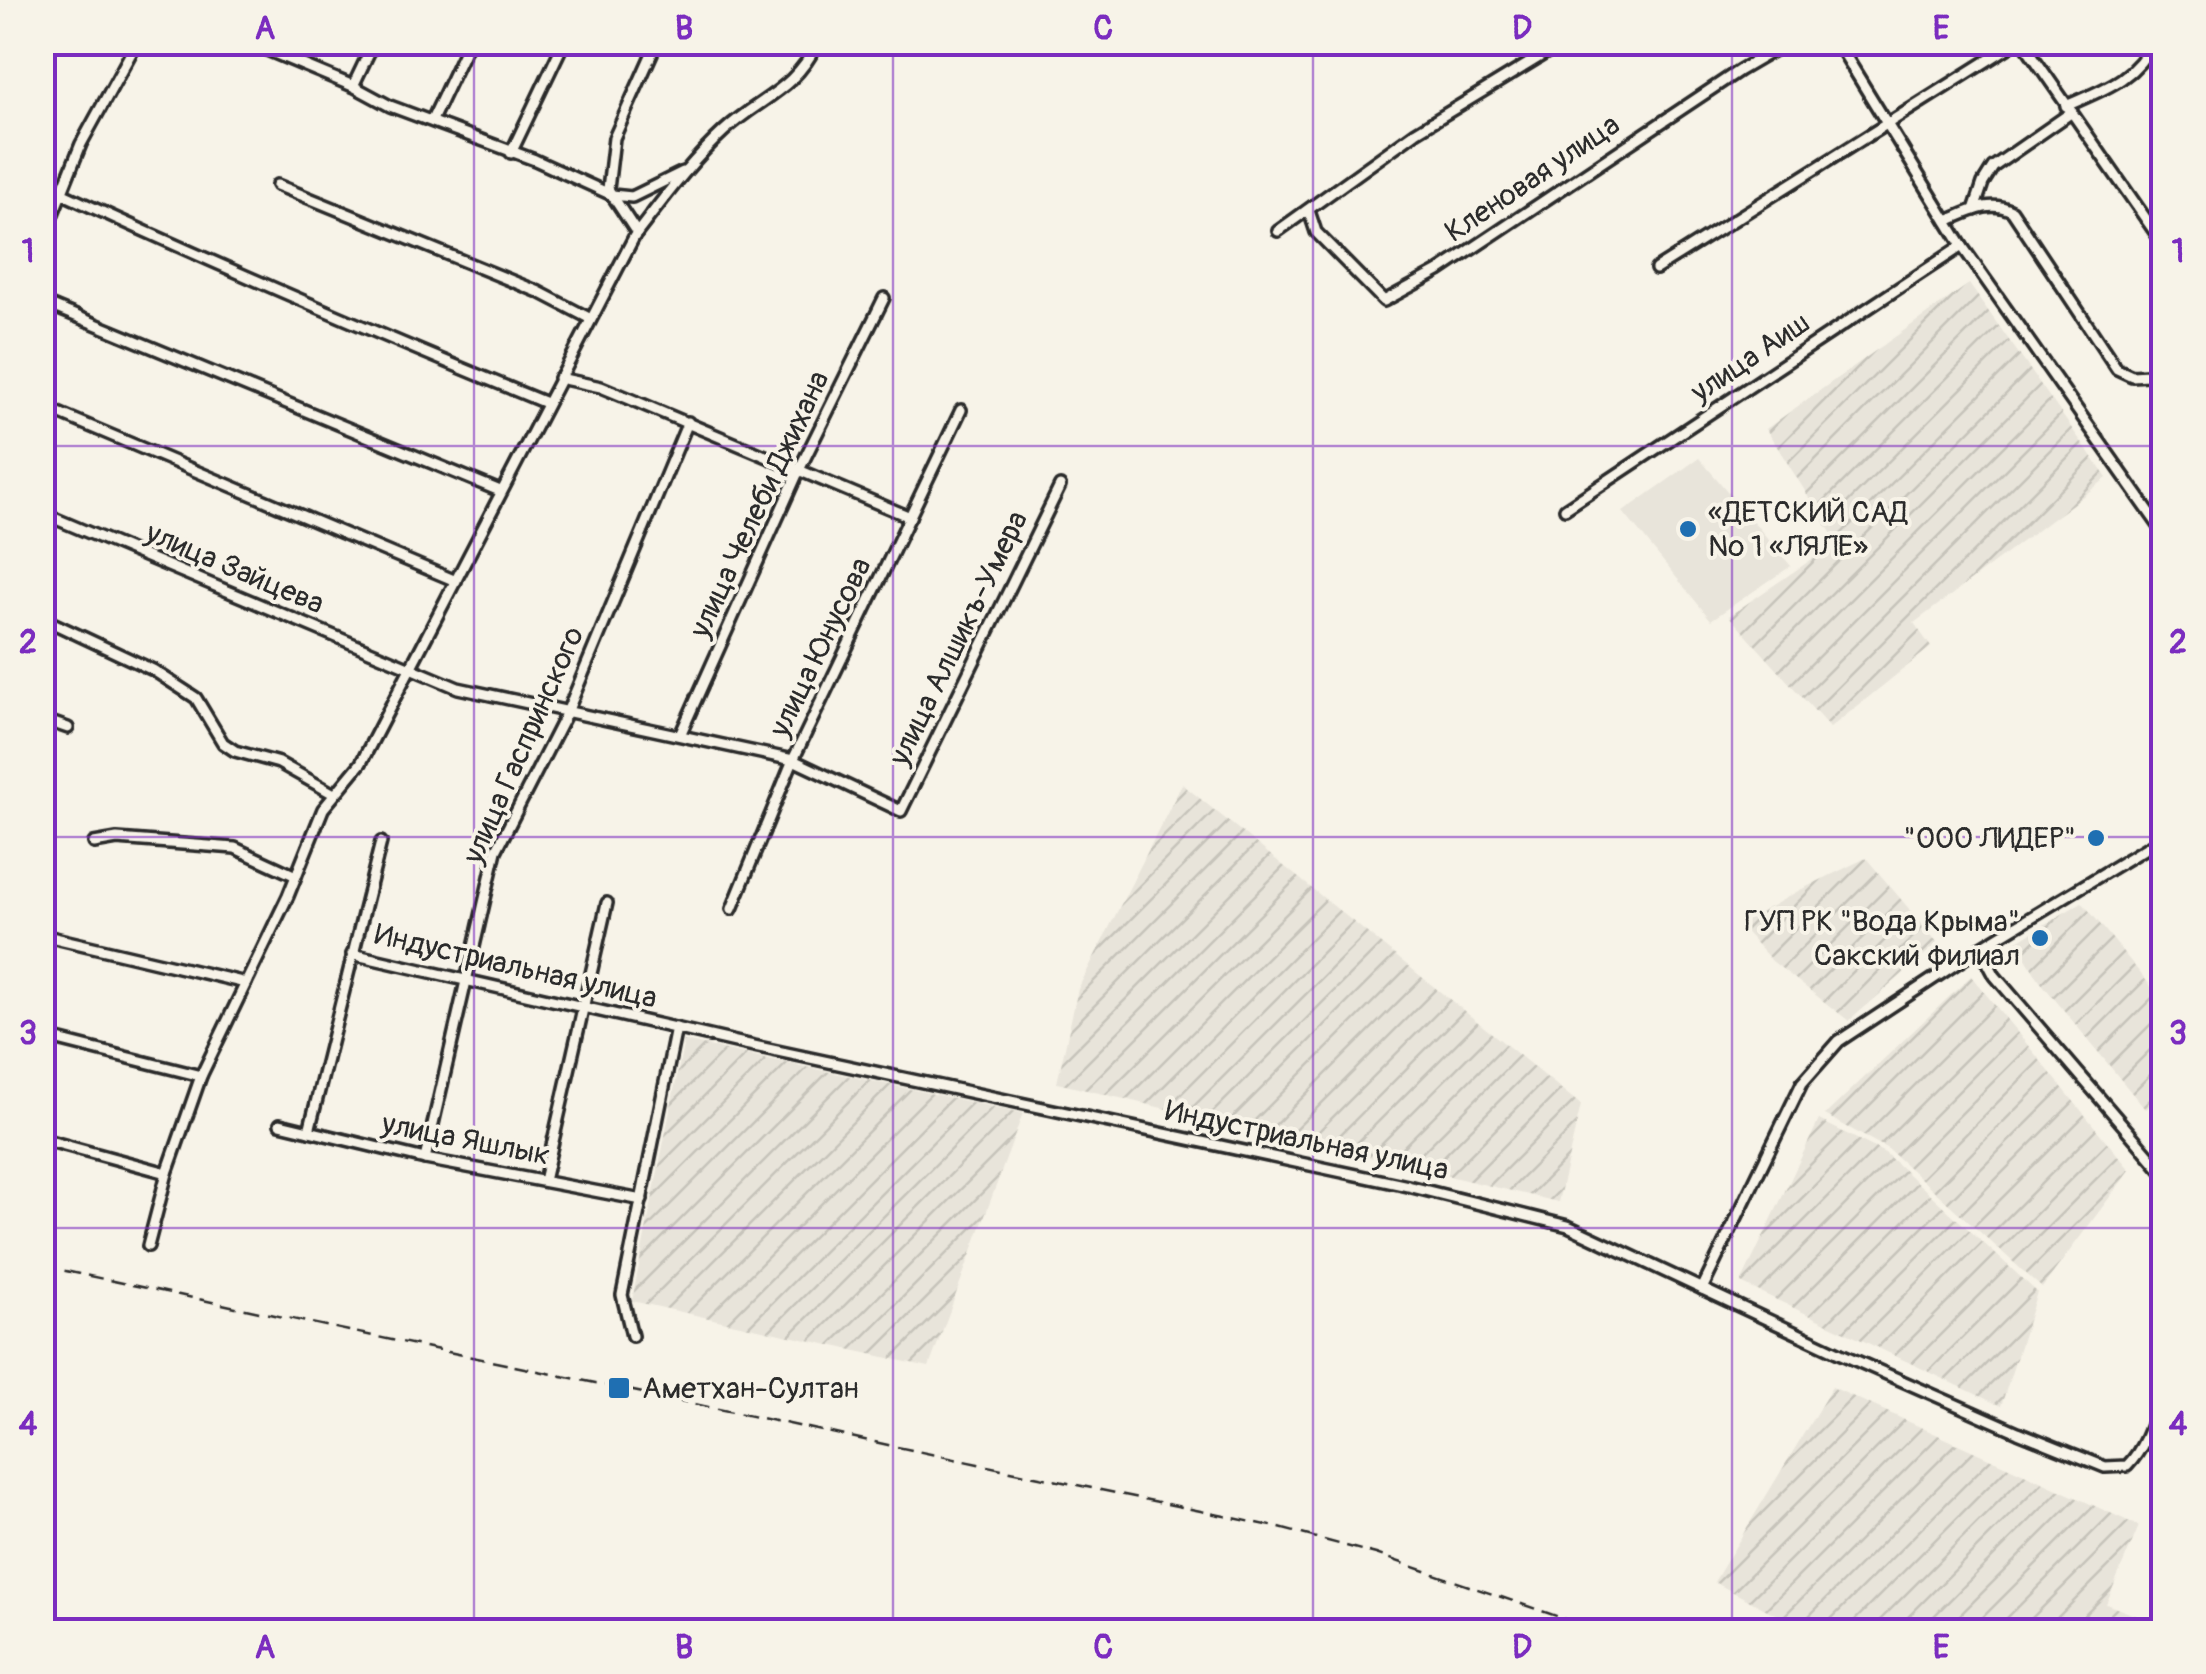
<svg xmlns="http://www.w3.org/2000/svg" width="2206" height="1674" font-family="Pangolin,sans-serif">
<defs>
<pattern id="industrial-furrows" width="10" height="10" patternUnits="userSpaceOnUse" patternTransform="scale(2.5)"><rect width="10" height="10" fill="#e8e4da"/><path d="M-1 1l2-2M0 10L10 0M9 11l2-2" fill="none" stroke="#c7c4bb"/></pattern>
</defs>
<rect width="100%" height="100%" fill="#f7f3e8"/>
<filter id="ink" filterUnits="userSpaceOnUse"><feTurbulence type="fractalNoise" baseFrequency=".01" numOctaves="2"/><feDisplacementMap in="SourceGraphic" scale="20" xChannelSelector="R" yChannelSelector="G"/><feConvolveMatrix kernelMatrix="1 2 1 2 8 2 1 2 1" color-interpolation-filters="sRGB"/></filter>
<g filter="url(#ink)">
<path fill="#e8e4da" d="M1699 458 1791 566 1711 620 1623 512Z"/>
<g fill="url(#industrial-furrows)">
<path d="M1969 284 2107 478 1914 623 1931 647 1830 728 1729 616 1837 542 1766 429Z"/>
<path d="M1182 784 1581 1105 1558 1202 1057 1083 1078 989Z"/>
<path d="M1866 858 1938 943 1849 1021 1772 961 1739 925 1800 890Z"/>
<path d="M2082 902 2163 1001V1097L2145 1109 2039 980 2016 942Z"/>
<path d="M1971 976 2130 1170 2042 1288 1888 1149 1825 1115Z"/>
<path d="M684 1041 1023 1113 929 1367 632 1301Z"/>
<path d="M1819 1120 1885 1153 2037 1292 2001 1406 1741 1283Z"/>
<path d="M1832 1387 2139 1526 2106 1604 2163 1626V1631H1807L1714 1582Z"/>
</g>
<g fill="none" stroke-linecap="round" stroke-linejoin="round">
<defs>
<g id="minor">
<path d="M248 42 353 86 390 106 535 160 612 195 632 197 683 172"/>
<path d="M1837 42 1962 246 2164 533"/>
<path d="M2023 42 2164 245"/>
<path d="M353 86 374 42"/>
<path d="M2066 106C2102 90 2135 80 2153 42"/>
<path d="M432 120 469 42"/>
<path d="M511 153 564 42"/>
<path d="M277 185 539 292 589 318"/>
<path d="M61 193C221 267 383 336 546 403"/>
<path d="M1974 210 1983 183 1993 167 2072 112"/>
<path d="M1309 211 1316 232 1384 301 1439 271 1740 70 1788 42"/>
<path d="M1947 221C1969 212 1990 199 2012 211L2117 369 2132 376 2164 374"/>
<path d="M1278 231 1416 132 1564 42"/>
<path d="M637 233 608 189 614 138 657 42"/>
<path d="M42 241 81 144 137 42"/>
<path d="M1656 269 2017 42"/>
<path d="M42 302 500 491"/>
<path d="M559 378 601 387 630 399 910 517"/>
<path d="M42 406 456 581"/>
<path d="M1565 509 1962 246"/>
<path d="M42 513 458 688 793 760 901 811 1060 486"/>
<path d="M42 618 153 670 196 698 223 743 235 751 279 763 334 794"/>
<path d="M42 719 68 728"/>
<path d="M681 733 799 470 884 298"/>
<path d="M94 843 117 839 235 848 296 876"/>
<path d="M732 909 793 760 961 410"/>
<path d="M42 935 246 983"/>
<path d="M1980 948 1995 976 2164 1173"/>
<path d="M352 954 740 1043 1408 1186 1568 1226 1841 1354 2018 1432 2105 1467 2127 1466C2148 1445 2154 1414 2164 1387"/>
<path d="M42 1036 201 1076"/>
<path d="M280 1124 425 1159 642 1200"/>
<path d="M309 1131 381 842"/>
<path d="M42 1139 167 1173"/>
<path d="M425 1159 496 851 568 710 688 422"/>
<path d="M544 1181 607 903"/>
<path d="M148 1246 167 1173 201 1076 288 896 323 809 361 763 634 237C662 201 690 162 724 131 760 97 793 93 818 42"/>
<path d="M1702 1289 1802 1083 1839 1041 1980 948 2164 837"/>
<path d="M632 1336 622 1295 676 1028"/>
</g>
</defs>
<use href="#minor" stroke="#2b2b2b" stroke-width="16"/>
<use href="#minor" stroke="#f7f3e8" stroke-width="9"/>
<path stroke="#2b2b2b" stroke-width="2.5" stroke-dasharray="15 8" stroke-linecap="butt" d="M42 1266 1276 1527 1376 1554 1603 1632"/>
</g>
</g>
<path fill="none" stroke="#7b2cbf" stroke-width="2.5" stroke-opacity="0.55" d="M474 42V1632M893 42V1632M1313 42V1632M1732 42V1632M42 446H2164M42 837H2164M42 1228H2164"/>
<g fill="#1f6fb2" stroke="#f7f3e8" stroke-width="4">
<circle cx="1688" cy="529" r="10"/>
<circle cx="2096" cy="838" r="10"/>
<circle cx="2040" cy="938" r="10"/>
<rect x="607" y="1376" width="24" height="24" rx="5"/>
</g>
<g text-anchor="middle" stroke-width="8" stroke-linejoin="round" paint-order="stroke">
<g font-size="30" fill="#2b2b2b" stroke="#f7f3e8">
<text transform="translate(1532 178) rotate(-34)" y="10">Кленовая улица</text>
<text transform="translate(1750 357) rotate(-34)" y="10">улица Аиш</text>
<text transform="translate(759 504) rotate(-65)" y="10">улица Челеби Джихана</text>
<text transform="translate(235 568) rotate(23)" y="10">улица Зайцева</text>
<text transform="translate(958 638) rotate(-64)" y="10">улица Алшикъ-Умера</text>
<text transform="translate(820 647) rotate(-64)" y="10">улица Юнусова</text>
<text transform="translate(523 745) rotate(-66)" y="10">улица Гаспринского</text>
<text transform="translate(516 966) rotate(13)" y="10">Индустриальная улица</text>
<text transform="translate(466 1139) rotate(11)" y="10">улица Яшлык</text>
<text transform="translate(1307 1140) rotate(12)" y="10">Индустриальная улица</text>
</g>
<g font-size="30" fill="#2b2b2b" stroke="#f7f3e8" text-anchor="start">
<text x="1708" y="522">«ДЕТСКИЙ САД<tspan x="1708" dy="34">№ 1 «ЛЯЛЕ»</tspan></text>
<text x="2076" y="848" text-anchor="end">"ООО ЛИДЕР"</text>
<text x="2020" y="931" text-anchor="end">ГУП РК "Вода Крыма"<tspan x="2020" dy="34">Сакский филиал</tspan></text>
<text x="642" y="1398">Аметхан-Султан</text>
</g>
</g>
<rect width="2206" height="1674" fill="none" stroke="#f7f3e8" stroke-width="110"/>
<rect x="55" y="55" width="2096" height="1564" fill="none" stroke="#7b2cbf" stroke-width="4"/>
<g font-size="32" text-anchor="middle" font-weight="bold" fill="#7b2cbf">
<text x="265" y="39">A</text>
<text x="684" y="39">B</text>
<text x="1103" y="39">C</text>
<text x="1522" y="39">D</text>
<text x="1941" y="39">E</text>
<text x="28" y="262">1</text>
<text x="2178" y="262">1</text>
<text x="28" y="653">2</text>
<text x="2178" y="653">2</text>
<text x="28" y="1044">3</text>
<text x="2178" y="1044">3</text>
<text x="28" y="1435">4</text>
<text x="2178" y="1435">4</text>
<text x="265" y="1658">A</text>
<text x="684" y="1658">B</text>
<text x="1103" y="1658">C</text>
<text x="1522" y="1658">D</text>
<text x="1941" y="1658">E</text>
</g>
</svg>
